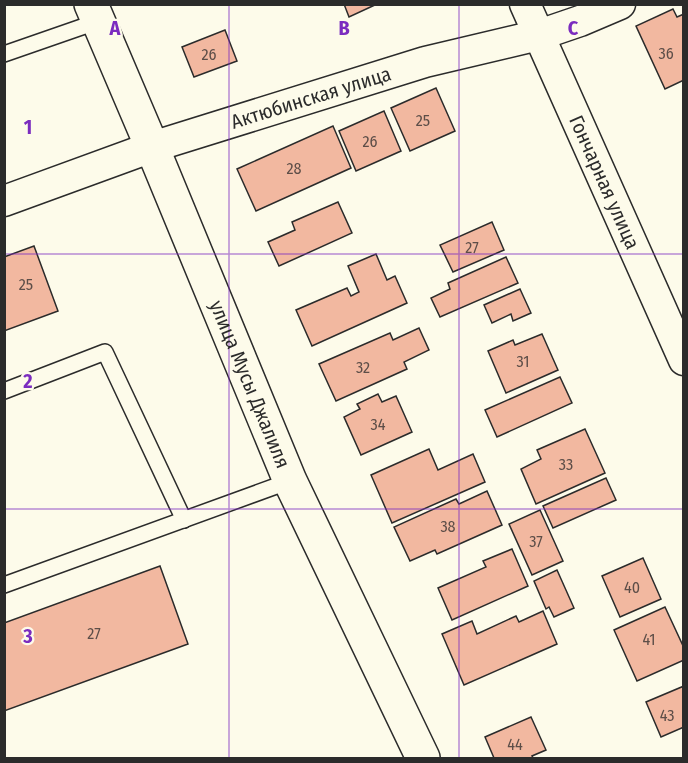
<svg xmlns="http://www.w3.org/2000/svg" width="688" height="763" font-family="'Fira Sans Condensed',sans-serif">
<rect width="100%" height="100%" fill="#fdfbea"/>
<g fill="#f2b8a0" stroke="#2b2b2b" stroke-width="1.5">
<path d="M344 4H377L349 17Z"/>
<path d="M673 9 677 17 684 14V80L665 89 636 26Z"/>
<path d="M225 30 237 61 194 77 182 47Z"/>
<path d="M436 88 455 131 410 151 391 108Z"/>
<path d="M384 111 401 151 356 171 339 131Z"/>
<path d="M333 126 351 168 256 211 237 169Z"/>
<path d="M338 202 352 233 279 266 268 242 295 230 292 222Z"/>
<path d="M492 222 504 250 453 272 440 245Z"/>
<path d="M34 246 58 311 4 331V257Z"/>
<path d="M376 254 387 280 395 276 407 303 312 346 296 310 347 288 351 296 359 292 348 266Z"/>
<path d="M506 257 518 283 440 317 431 298 450 289 448 283Z"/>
<path d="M520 289 531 313 513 321 511 314 492 323 484 305Z"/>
<path d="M419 328 429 350 404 362 407 369 336 401 319 364 390 333 393 340Z"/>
<path d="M542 334 558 370 506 393 488 351 513 340 515 345Z"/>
<path d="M560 377 572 403 497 437 485 410Z"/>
<path d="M378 394 382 402 396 396 412 432 361 455 344 417 360 409 357 404Z"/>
<path d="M585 429 605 473 536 504 521 469 541 459 537 450Z"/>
<path d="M429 449 438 470 473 454 485 482 392 523 371 475Z"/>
<path d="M606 478 616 500 553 528 543 506Z"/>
<path d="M487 491 502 525 437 554 435 550 410 561 394 527 456 499 459 504Z"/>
<path d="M540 510 563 561 532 575 509 524Z"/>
<path d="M512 549 528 586 452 620 438 588 486 567 483 561Z"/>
<path d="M643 558 661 599 620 617 602 576Z"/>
<path d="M160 566 188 644 4 711V623Z"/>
<path d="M557 570 574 608 554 617 549 607 546 609 534 581Z"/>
<path d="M665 607 684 648V660L637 681 614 630Z"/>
<path d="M543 611 557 644 464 685 442 634 472 621 477 634 516 616 519 622Z"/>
<path d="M684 686V727L661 737 646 702Z"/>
<path d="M531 717 546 750 532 756 533 758H494L485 737Z"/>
</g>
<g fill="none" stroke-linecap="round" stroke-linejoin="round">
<defs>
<g id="service">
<path d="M4 54 99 21"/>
<path d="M4 391 105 352 184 520"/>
<path d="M4 585 290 481"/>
</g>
<g id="minor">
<path id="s1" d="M525 4 684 360"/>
<path id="s2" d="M4 201 152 147 425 62 539 35 580 21 620 4"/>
</g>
<g id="tertiary">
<path id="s3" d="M91 4 152 147 290 481 423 758"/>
</g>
</defs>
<use href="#service" stroke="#2b2b2b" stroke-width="18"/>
<use href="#minor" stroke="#2b2b2b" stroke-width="33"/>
<use href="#tertiary" stroke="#2b2b2b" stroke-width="36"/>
<use href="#service" stroke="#fdfbea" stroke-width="15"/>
<use href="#minor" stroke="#fdfbea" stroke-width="30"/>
<use href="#tertiary" stroke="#fdfbea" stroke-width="33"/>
</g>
<path fill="none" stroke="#7b2cbf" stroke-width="1.5" stroke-opacity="0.55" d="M229 4V758M459 4V758M4 254H684M4 509H684"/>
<g text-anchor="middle" stroke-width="4.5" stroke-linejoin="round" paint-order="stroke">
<g font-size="16" fill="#5d4e48">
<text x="666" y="59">36</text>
<text x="209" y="60">26</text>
<text x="423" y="126">25</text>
<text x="370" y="147">26</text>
<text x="294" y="174">28</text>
<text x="472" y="253">27</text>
<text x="26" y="290">25</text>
<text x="523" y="367">31</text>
<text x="363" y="373">32</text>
<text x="378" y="430">34</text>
<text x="566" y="470">33</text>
<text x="448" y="532">38</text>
<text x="536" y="547">37</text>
<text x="632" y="593">40</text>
<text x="94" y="639">27</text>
<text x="649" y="645">41</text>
<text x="667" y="721">43</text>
<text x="515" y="750">44</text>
</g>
<g font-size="20" fill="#2b2b2b" stroke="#fdfbea">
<text dy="7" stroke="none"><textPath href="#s2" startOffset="324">Актюбинская улица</textPath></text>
<text dy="7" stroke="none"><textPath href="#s1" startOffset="195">Гончарная улица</textPath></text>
<text dy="7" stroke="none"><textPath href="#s3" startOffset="412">улица Мусы Джалиля</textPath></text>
</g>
</g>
<g font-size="20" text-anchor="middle" font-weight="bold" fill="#7b2cbf" stroke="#fdfbea" stroke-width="4.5" stroke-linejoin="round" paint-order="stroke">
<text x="115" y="35">A</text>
<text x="344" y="35">B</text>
<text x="573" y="35">C</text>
<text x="28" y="134">1</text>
<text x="28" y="388">2</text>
<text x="28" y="643">3</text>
</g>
<rect width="688" height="763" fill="none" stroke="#2b2b2b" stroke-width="12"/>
</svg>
